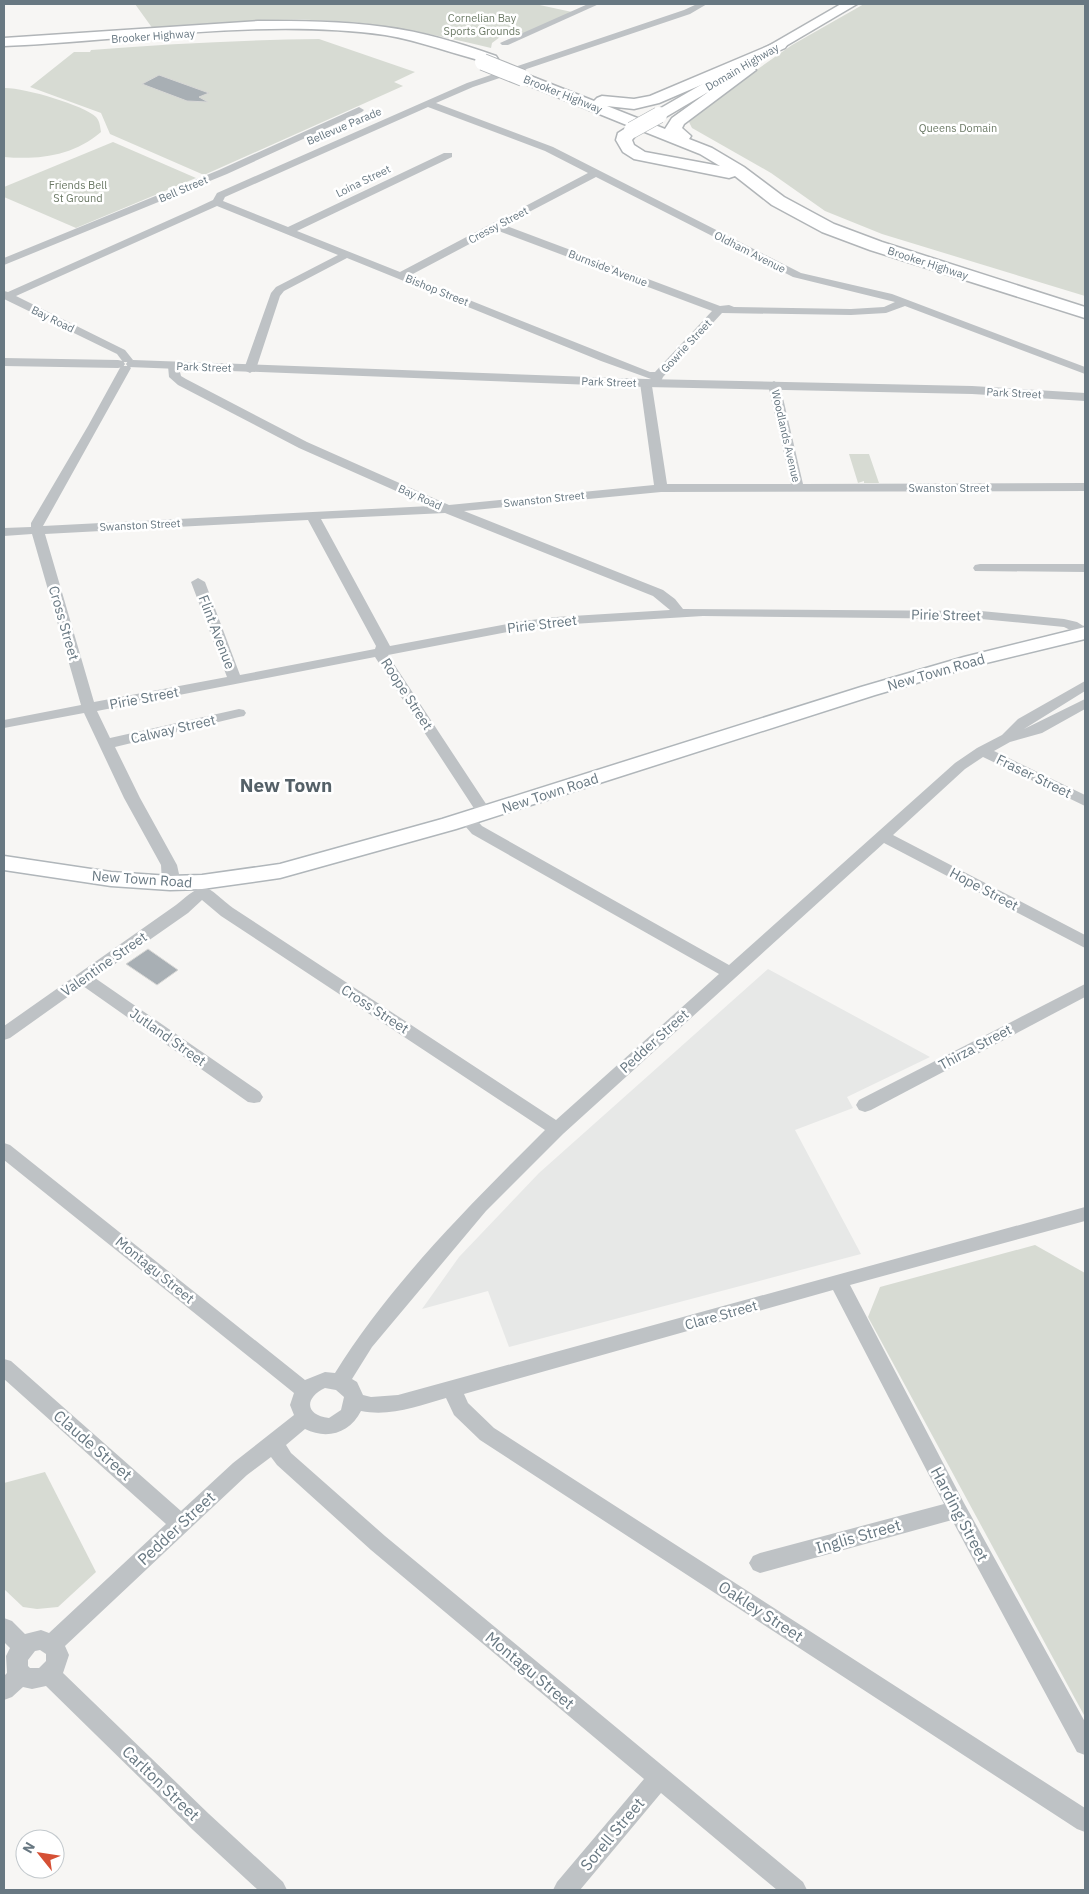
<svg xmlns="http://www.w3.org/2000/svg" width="1089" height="1894" font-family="'IBM Plex Sans',sans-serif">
<rect width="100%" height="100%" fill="#f7f6f4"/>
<path fill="#e7e8e7" d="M768 969 930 1057 847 1097 853 1108 795 1130 861 1254 509 1347 488 1291 422 1309 459 1257 539 1173Z"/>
<g fill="#d7dbd3">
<path d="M135 4H535L572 12 522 34 500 37 492 43 491 48C432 34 373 21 312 20 259 19 206 24 153 29Z"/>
<path d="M864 4H1085V296L882 234 825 211 771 173 692 128 689 122 694 114 792 45Z"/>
<path d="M319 39 415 72 394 82 403 86 204 175 110 134 101 113 30 87 74 52H90L91 50C167 44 242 40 319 39Z"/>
<path d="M4 88C22 87 84 105 96 117 100 122 100 126 101 132 73 156 39 160 4 157Z"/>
<path d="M113 142 196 178 76 228 4 197V187Z"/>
<path d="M849 454H869L879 483H864V481L858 483Z"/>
<path d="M1035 1245 1085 1273V1717L868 1317 880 1287Z"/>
<path d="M45 1472 96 1572 58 1607 37 1609 23 1607 4 1589V1483Z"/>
</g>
<g fill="#a8afb4" stroke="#d8d8d6">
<path d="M159 75 209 93 199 97 208 102 187 101 142 84Z"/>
<path d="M148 949 178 970 157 985 126 964Z"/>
</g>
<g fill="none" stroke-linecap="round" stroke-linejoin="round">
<defs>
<path id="secondary" d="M1085 627V639L978 665 875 695 456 829 280 878 202 889 170 890 111 886 4 870V856L111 872 170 876 202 875 280 864 442 819 861 687 964 657Z"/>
<path id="primary" d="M841 4H857L664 118H654L652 115 654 112Z"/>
<g id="trunk">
<path d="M258 21C300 21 343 21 385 27 423 32 460 43 496 56L498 59 496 62 491 63C455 55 422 41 385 35 262 18 128 41 4 46V38Z"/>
<path d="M780 41 785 42 787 45 785 48 743 67H753L756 70 684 124 682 128 691 136 689 139 712 148 744 167 784 197 834 224 882 242 1085 307V318L870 250 822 232 772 205 735 176 729 178 634 159 623 152 616 140 618 133 629 126 518 81 515 78 518 75H528L594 101 597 98 602 96 634 99 650 96ZM743 67 672 118 665 129 607 106 634 109 659 103ZM640 130 700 154 720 166 645 152 634 145 632 140Z"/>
</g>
</defs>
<use href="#secondary" stroke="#b0b6ba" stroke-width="3"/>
<use href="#primary" stroke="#b2b6b9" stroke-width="3"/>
<use href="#trunk" stroke="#b1b5b8" stroke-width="3"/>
<g fill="#bec2c5" fill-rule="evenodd">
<path d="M588 4H599L508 45H502L500 43Z"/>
<path d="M697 4H707L690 14 473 87 436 103 553 147 801 273 892 294 1085 367V374L905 306 886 313 851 315 722 313 663 377 659 386H652L667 484H791L768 385 774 381 780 385 803 484 1085 483V491L661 492 464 511 663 590 675 599 683 609 981 611 1064 619 1077 622 1085 627V637L1064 627 981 619 703 616 556 625 523 629 388 655 492 813 489 816H479L375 657 97 711 110 738 239 709 244 710 246 713 244 716 239 717 115 747 140 798 177 865 179 874 176 887 170 888 164 887 162 883 161 865 124 798 84 713 4 728V720L81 705 32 534 4 536V528L31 527V523L88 426 121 366H129L131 368 43 526 430 506 299 448 178 385 169 377 168 366 174 362 178 364 181 376 186 379 307 442 449 505 654 485 640 383 642 380H650L651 379 601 361 347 258 284 291 280 296 256 369 250 373 246 371 244 369 271 293 276 287 338 255 217 206 16 296 125 350 133 360 131 362H123L117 354 4 299V291L8 292 196 208 213 200 217 193 467 83 684 10ZM428 107 545 151 588 173 400 272 297 231 452 157V153H444L288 227 223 201 225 197ZM596 177 793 277 895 302 884 307 851 309 734 307 729 305 720 306 504 225ZM496 230 712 311 655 372H650L409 276ZM445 513 653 596 670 610 556 617 523 621 390 646 321 519ZM308 520 376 646 375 649 240 675 205 582 198 578 191 582 227 677 94 702 45 534Z"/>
<path d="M359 107 364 110 362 112 227 174 4 265V258L219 170Z"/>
<path d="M980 564H1085V572L975 571 973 568 975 565Z"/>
<path d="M1085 681V691L1024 729 1085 699V709L1042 733 1010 742 994 751 1085 795V806L983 757 965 769 893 835 1085 935V948L884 843 563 1134 486 1211 372 1347 352 1379 357 1382 363 1395 371 1397 398 1395 1085 1207V1221L850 1285 964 1503 1085 1722V1755L1077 1752 952 1520 760 1573 753 1570 749 1563 753 1556 760 1553 944 1504 833 1290 464 1394 468 1403 494 1428 1085 1808V1832L1077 1829 480 1440 454 1415 446 1398C418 1406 390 1417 361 1411 350 1433 327 1440 305 1429L286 1445 291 1453 385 1536 803 1882 807 1890H777L661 1793 580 1890H553L557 1882 644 1779 371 1550 277 1465 271 1457 247 1475 65 1646 69 1655 63 1673 209 1814 283 1882 287 1890H258L193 1830 46 1686 32 1689 23 1687 12 1697 4 1700V1676L7 1673 6 1656 10 1648 4 1642V1618L12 1621 25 1634 41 1630 49 1633 166 1524 4 1379V1359L11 1361 181 1511 233 1463 294 1415 290 1405 294 1393 4 1160V1143L10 1145 305 1380 325 1372 335 1373C390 1284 471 1204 545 1130L221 916 202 900 188 913 95 978 260 1092 263 1097 260 1102 254 1103 248 1102 83 986 10 1038 4 1040V1026L176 905C207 879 203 884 233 908L556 1120 719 974 472 834 459 819 462 815H472L482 826 729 965 955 763 977 748 1002 735 1018 719ZM325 1388 336 1390 344 1397 341 1410 329 1418C305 1415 304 1398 325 1388ZM40 1650 46 1654V1661L39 1668H30L28 1666V1660L35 1651Z"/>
<path d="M1085 984V997L871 1110 865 1112 859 1110 856 1105 859 1100Z"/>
</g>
<g fill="#bec2c5" fill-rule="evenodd">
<path d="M4 358 118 360 123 361 125 364 123 367 118 368 4 366Z"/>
<path d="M133 360 646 379 972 386 1085 393V401L972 394 646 387 128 367 126 364 128 361Z"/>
</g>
<use href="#secondary" fill="#fff" fill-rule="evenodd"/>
<use href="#primary" fill="#fff" fill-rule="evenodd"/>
<use href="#trunk" fill="#fff" fill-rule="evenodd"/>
<defs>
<path id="primary-bridge" d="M632 130 659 115"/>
<path id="trunk-bridge" d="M483 62 523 78"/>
</defs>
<use href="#primary-bridge" stroke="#b2b6b9" stroke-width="17" stroke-linecap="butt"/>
<use href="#trunk-bridge" stroke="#b1b5b8" stroke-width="18" stroke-linecap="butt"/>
<use href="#primary-bridge" stroke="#fff" stroke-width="16"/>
<use href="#trunk-bridge" stroke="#fff" stroke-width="16"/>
</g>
<g text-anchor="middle" stroke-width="5" stroke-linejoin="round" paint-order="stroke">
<g font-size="11" fill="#6c7a66" stroke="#fff">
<text x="482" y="22">Cornelian Bay<tspan x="482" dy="13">Sports Grounds</tspan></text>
<text x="958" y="132">Queens Domain</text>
<text x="78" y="189">Friends Bell<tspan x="78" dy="13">St Ground</tspan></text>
</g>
<g font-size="11" fill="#687882" stroke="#fff">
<text transform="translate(153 36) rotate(-4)" y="4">Brooker Highway</text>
<text transform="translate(742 67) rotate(-30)" y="4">Domain Highway</text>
<text transform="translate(563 94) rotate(22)" y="4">Brooker Highway</text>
<text transform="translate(344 126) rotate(-23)" y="4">Bellevue Parade</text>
<text transform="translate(363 181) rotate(-26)" y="4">Loina Street</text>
<text transform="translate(183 189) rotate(-23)" y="4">Bell Street</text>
<text transform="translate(498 225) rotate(-28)" y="4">Cressy Street</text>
<text transform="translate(750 252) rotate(27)" y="4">Oldham Avenue</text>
<text transform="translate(928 263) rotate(18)" y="4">Brooker Highway</text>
<text transform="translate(608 268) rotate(21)" y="4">Burnside Avenue</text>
<text transform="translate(437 290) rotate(22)" y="4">Bishop Street</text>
<text transform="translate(53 319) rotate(26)" y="4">Bay Road</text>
<text transform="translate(686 346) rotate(-47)" y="4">Gowrie Street</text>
<text transform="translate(204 367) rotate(2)" y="4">Park Street</text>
<text transform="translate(609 382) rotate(2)" y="4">Park Street</text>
<text transform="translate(1014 393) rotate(3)" y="4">Park Street</text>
<text transform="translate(786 436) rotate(77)" y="4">Woodlands Avenue</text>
<text x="949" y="492">Swanston Street</text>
<text transform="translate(420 497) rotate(24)" y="4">Bay Road</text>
<text transform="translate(544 499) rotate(-6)" y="4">Swanston Street</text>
<text transform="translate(140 525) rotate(-3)" y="4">Swanston Street</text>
</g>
<g font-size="14" fill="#687882" stroke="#fff">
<text transform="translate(946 615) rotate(1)" y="5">Pirie Street</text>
<text transform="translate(64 623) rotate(74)" y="5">Cross Street</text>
<text transform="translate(542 624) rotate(-7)" y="5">Pirie Street</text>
<text transform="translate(217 632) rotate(69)" y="5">Flint Avenue</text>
<text transform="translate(936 672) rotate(-16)" y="5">New Town Road</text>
<text transform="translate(407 694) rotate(57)" y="5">Roope Street</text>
<text transform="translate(144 698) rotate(-11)" y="5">Pirie Street</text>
<text transform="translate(173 729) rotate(-13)" y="5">Calway Street</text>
<text transform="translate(1034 776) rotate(26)" y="5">Fraser Street</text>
<text transform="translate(550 793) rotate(-18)" y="5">New Town Road</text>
<text transform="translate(142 879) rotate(4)" y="5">New Town Road</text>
<text transform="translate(984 889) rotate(28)" y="5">Hope Street</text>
<text transform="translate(104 964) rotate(-35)" y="5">Valentine Street</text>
<text transform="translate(375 1009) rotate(33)" y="5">Cross Street</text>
<text transform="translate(168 1037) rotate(35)" y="5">Jutland Street</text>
<text transform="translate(654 1041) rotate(-42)" y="5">Pedder Street</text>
<text transform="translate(975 1047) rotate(-28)" y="5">Thirza Street</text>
<text transform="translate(155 1270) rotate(39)" y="5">Montagu Street</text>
<text transform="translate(721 1315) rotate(-16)" y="5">Clare Street</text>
</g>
<g font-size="16" fill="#687882" stroke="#fff">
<text transform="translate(93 1445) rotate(41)" y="6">Claude Street</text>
<text transform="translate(960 1514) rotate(62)" y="6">Harding Street</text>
<text transform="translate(176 1528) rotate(-43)" y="6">Pedder Street</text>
<text transform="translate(858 1536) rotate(-16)" y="6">Inglis Street</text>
<text transform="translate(761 1611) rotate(33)" y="6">Oakley Street</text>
<text transform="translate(530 1670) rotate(40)" y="6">Montagu Street</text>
<text transform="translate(161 1783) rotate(44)" y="6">Carlton Street</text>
<text transform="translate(612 1834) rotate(-50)" y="6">Sorell Street</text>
</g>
<g font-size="19" font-weight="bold" fill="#556168" stroke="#fff">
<text x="286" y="792">New Town</text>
</g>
</g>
<rect width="1089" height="1894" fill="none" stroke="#687882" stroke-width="10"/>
<g transform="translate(40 1854) rotate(300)"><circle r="24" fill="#ffffff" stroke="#c3c9cd"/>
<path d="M0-4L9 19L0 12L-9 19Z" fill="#d55035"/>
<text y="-8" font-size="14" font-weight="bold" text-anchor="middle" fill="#687882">N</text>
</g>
</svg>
